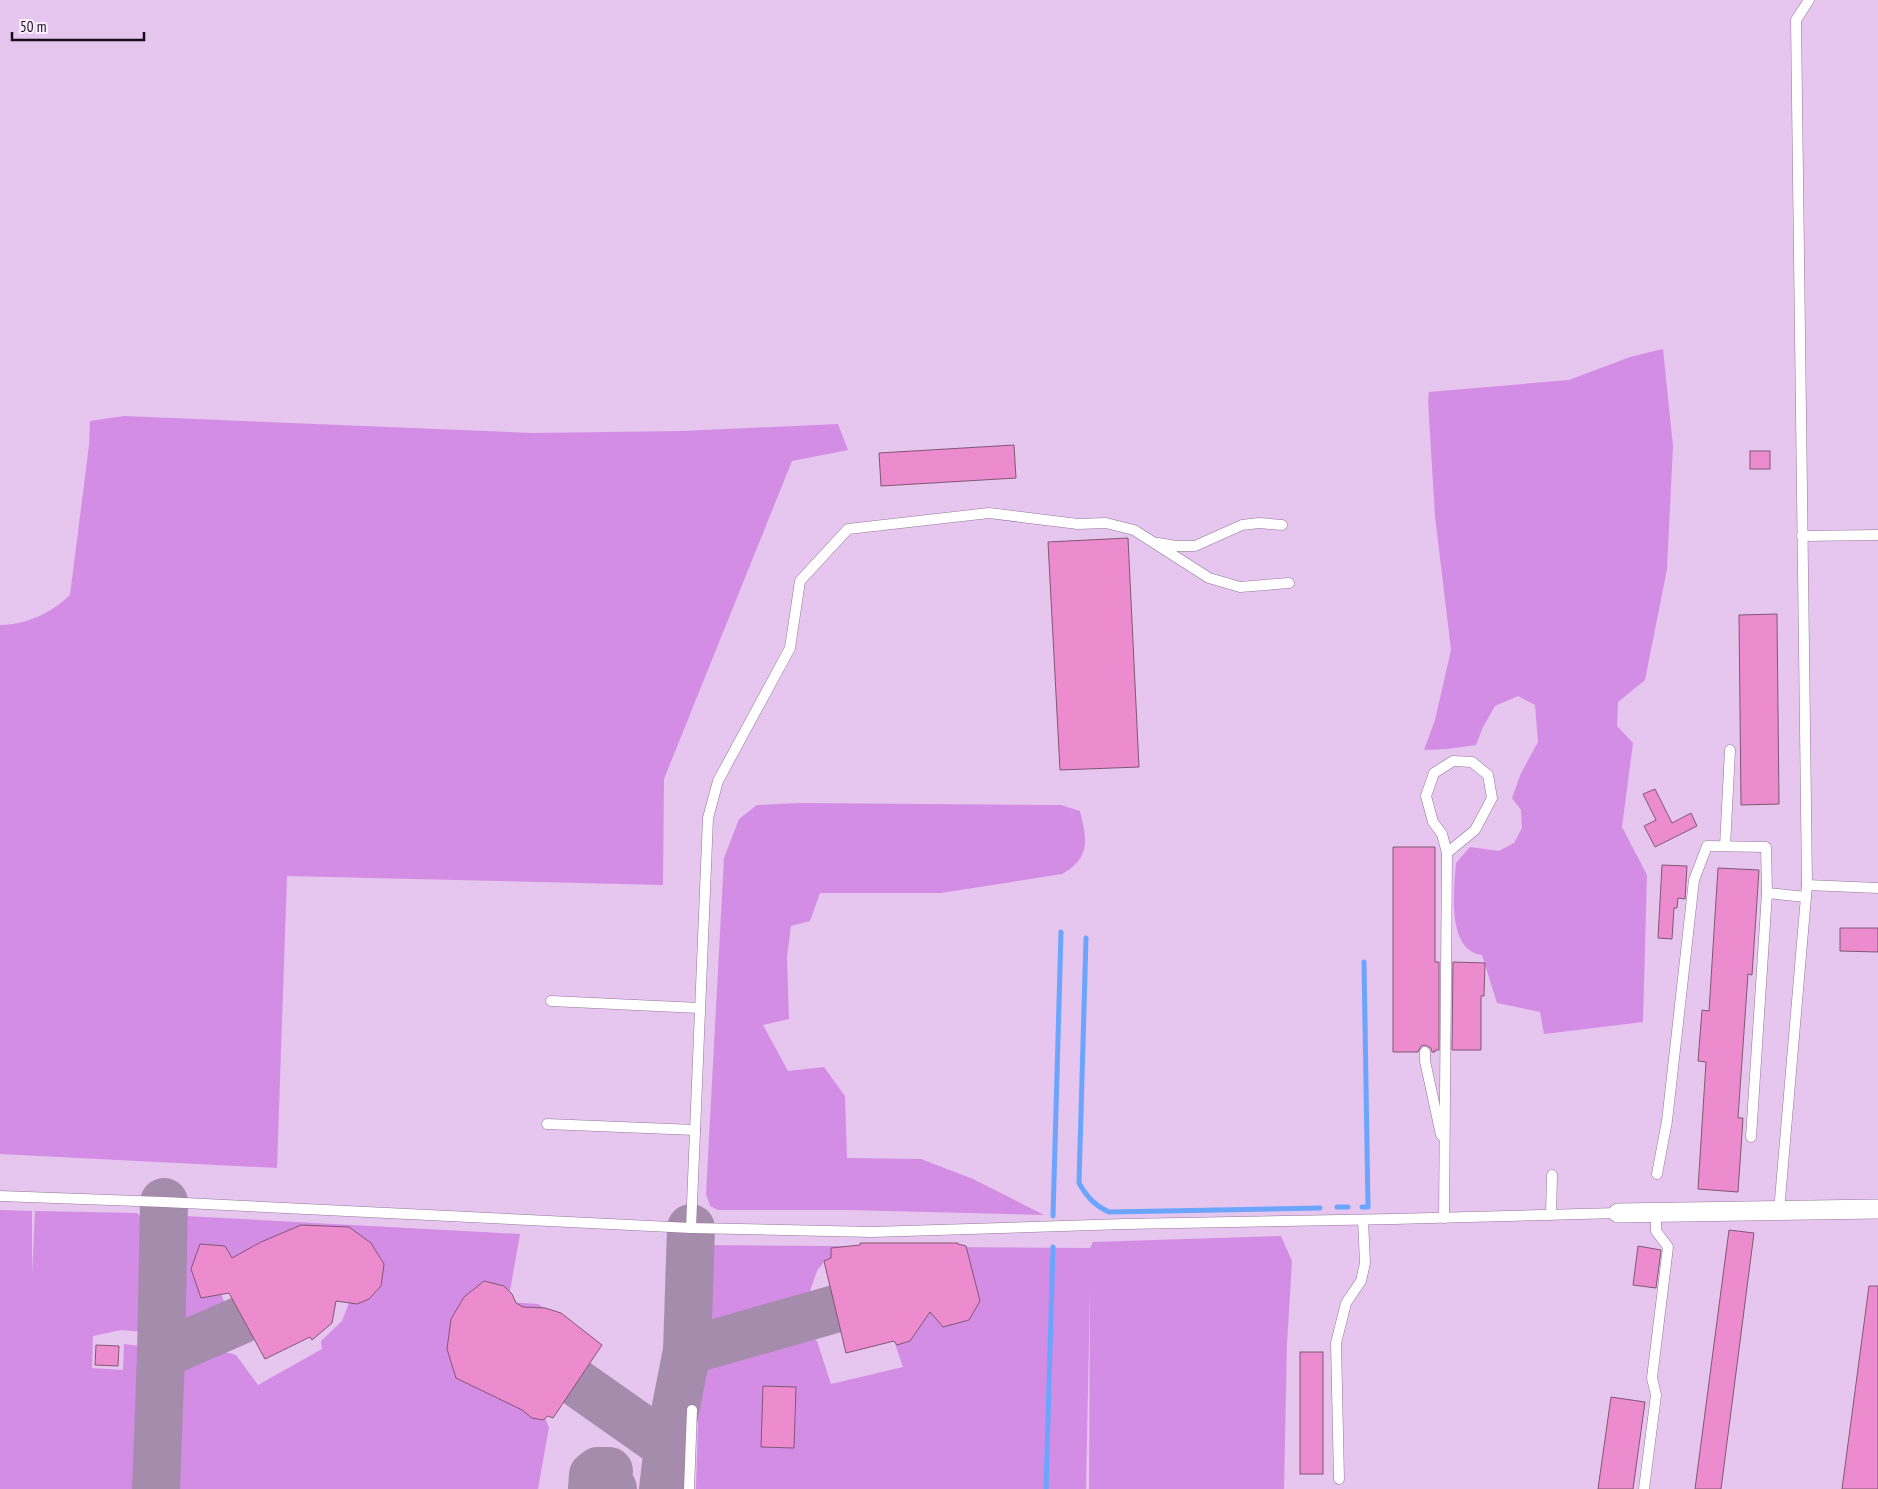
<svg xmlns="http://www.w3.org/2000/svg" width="1878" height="1489" font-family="'PT Sans Narrow',sans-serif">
<rect width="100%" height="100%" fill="#e6c5ee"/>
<g fill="#d48de5">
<path d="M1663 349 1673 446 1667 569 1645 680 1618 702 1617 726 1633 743 1622 827 1647 875 1643 1022 1544 1034 1540 1012 1497 1003 1482 955C1446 950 1454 889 1456 863L1470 847 1499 851 1514 843 1522 828 1521 810 1512 798 1521 773 1538 742 1535 705 1518 696 1495 706 1483 727 1476 745 1447 749 1424 750 1435 720 1451 650 1435 516 1428 401 1429 392 1569 380 1630 357Z"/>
<path d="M124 416 533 433 682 431 838 424 848 450 792 461 664 779 663 885 287 876 277 1168 0 1154V625C26 625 51 613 70 595L89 445 90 421Z"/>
<path d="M800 803 1061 805 1080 811C1087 839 1091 858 1062 874L941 893H820L810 921 791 926 787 957 789 1019 763 1025 788 1071 824 1067 845 1096 847 1158 921 1159 973 1179 1044 1215 848 1210H718L710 1206 706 1194 724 858 739 819 757 805Z"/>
<path d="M0 1210 32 1211V1275L35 1211 137 1213 151 1227 143 1332 121 1330 93 1336 92 1368 123 1370 124 1344 139 1346 143 1354 137 1489H0Z"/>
<path d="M186 1216 520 1234 508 1302 538 1304 586 1336 542 1412 549 1427 538 1489H163L167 1390 180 1367 195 1357 218 1350 236 1355 258 1385 322 1349 321 1341 342 1321 350 1300 208 1261 225 1304 212 1318 191 1330 179 1321 170 1310 173 1230Z"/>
<path d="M1281 1236 1292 1261 1287 1344 1284 1489H1089L1090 1289 1086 1489H696L699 1388 701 1377 719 1357 770 1337 797 1333 808 1334 817 1341 831 1384 903 1367 894 1341 846 1353 824 1262 817 1271 805 1305C783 1310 739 1324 717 1321 710 1320 705 1317 700 1313L704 1245 1090 1248 1093 1242Z"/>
</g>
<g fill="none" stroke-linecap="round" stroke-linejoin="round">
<g stroke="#6ca5fe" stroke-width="5">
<path d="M1086 938 1079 1183C1087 1197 1094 1205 1109 1212L1320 1208"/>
<path d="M1337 1207H1348"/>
<path d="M1362 1207H1368L1364 962"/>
<path d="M1053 1216 1061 932"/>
<path d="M1046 1489 1053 1247"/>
</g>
<g stroke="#a68cac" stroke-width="48">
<path d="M687 1351 835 1309"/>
<path d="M161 1355 241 1320"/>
<path d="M577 1383 668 1447"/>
<path d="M609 1471H598L593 1475 592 1488 613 1489"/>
<path d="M156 1489 161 1355 164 1202"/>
<path d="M663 1489 668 1447 687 1351 691 1228"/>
</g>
</g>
<g fill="#ed8bcf" stroke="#805873">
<path d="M1014 445 1016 478 881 486 879 453Z"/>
<rect x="1750" y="451" width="20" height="18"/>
<path d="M1128 538 1139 767 1060 770 1048 542Z"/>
<path d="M1777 614 1779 804 1741 805 1739 615Z"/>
<path d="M1655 789 1672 823 1691 813 1697 826 1655 847 1644 826 1656 820 1643 794Z"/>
<path d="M1393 847H1435V962H1439V1050H1435V1052H1432L1431 1048 1425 1045 1421 1046 1418 1052H1393Z"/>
<path d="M1662 865 1687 866 1685 899 1678 898 1677 908H1674L1672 939 1658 938Z"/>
<path d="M1718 868 1759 870 1752 975 1748 974 1738 1118H1743L1738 1192 1698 1189 1706 1062 1698 1061 1702 1010 1709 1011Z"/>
<path d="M1840 928H1878V952L1840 951Z"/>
<path d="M1453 962 1485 963 1484 996H1481V1050H1452Z"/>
<path d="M301 1225 349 1227 371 1243 384 1264 381 1286 369 1299 357 1304 336 1301 332 1323 312 1340 310 1337 265 1359 229 1293 201 1298 191 1269 200 1244 225 1246 232 1258 261 1242Z"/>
<path d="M1729 1230 1754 1233 1721 1489H1695Z"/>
<path d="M860 1243H958V1244L966 1246 980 1301 969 1320 943 1327 930 1312 910 1341 897 1345 894 1341 846 1353 824 1261 831 1258V1248L860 1245Z"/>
<path d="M1638 1246 1661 1250 1656 1288 1633 1285Z"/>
<path d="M484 1281 504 1286 512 1294 516 1303 523 1307 545 1308 561 1313 602 1345 553 1418 548 1416 543 1420 532 1418 522 1410 456 1378 447 1349 451 1319 464 1297Z"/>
<path d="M1869 1286H1878V1489H1842Z"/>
<path d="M96 1345 119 1346 118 1366 95 1365Z"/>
<rect x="1300" y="1352" width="23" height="122"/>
<path d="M763 1386 796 1387 794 1448 761 1447Z"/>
<path d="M1611 1397 1645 1402 1633 1489H1598Z"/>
</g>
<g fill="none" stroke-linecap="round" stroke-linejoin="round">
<defs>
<g id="service">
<path d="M1802 536 1878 535"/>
<path d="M1158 543 1176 546H1195L1242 525 1259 523 1282 525"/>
<path d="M1725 846 1730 750"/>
<path d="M1807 885 1878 888"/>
<path d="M551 1001 699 1008"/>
<path d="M1425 1052V1061L1441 1135"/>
<path d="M547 1124 695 1130"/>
<path d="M1751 1137 1767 893"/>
<path d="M1657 1174 1667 1121 1694 880 1707 846 1766 847 1767 893 1806 897"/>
<path d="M0 1196 164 1202 691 1228 872 1232 1125 1224 1394 1219 1618 1213"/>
<path d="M1779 1211 1807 885 1796 20 1809 0"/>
<path d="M1551 1215 1552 1175"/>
<path d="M1444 1218 1447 853 1475 830 1492 798 1488 775 1472 762 1453 761 1434 773 1426 796 1433 822 1442 834 1447 853"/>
<path d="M691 1228 708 818 718 781 790 648 800 581 848 529 989 513 1078 524 1106 523 1134 530 1209 578 1240 587 1289 583"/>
<path d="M1339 1479 1336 1343 1346 1303 1361 1281 1365 1263 1363 1220"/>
<path d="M689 1489 692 1410"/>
<path d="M1644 1489 1656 1395 1652 1378 1668 1247 1656 1231V1212"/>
</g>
<path id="minor" d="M1618 1213 1878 1209"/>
</defs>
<use href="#service" stroke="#94769c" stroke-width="11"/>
<use href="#minor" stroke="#94769c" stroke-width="20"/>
<use href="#service" stroke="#fff" stroke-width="10"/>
<use href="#minor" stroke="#fff" stroke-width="19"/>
</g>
<path d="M12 32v8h132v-8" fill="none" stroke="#180c1a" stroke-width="2.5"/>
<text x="20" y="32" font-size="15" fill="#180c1a" stroke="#fbeeff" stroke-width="4" paint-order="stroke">50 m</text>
</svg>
